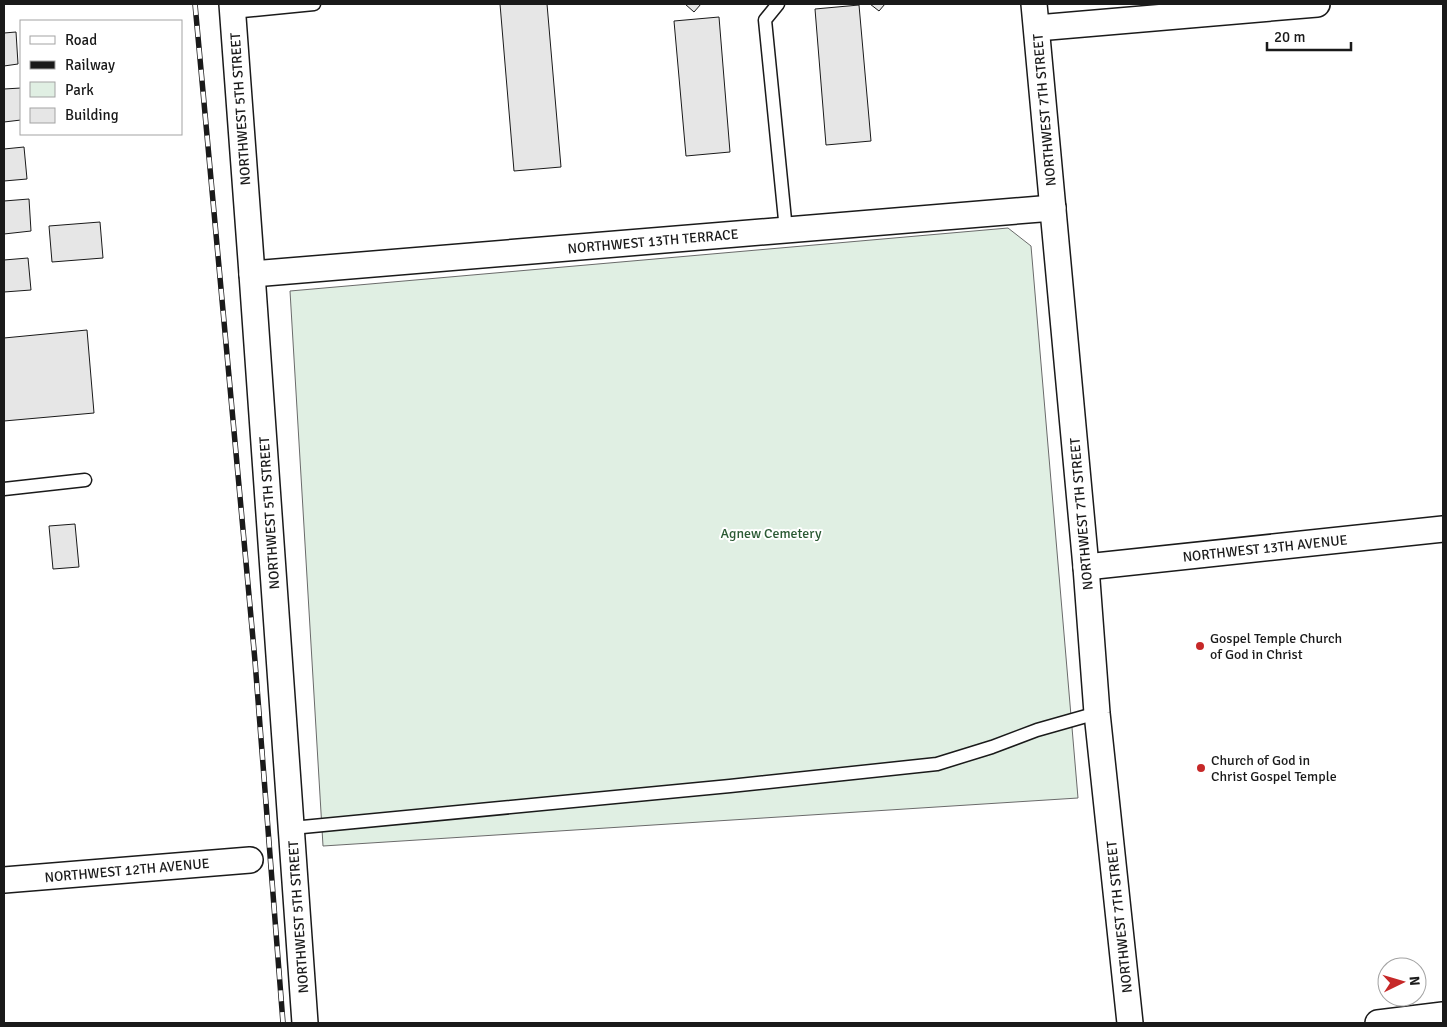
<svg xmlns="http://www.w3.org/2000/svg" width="1447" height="1027" font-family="Signika,sans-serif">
<rect width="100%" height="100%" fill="#fff"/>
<path fill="#e0efe3" stroke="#6a6a6a" d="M1008 228 1031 246 1078 798 323 846 290 291Z"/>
<g fill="#e6e6e6" stroke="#1a1a1a">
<path d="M500 4H547L561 167 514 171Z"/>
<path d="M685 4H701L694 12Z"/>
<path d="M870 4H885L879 11Z"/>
<path d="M859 5 871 141 826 145 815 9Z"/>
<path d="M719 17 730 152 686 156 674 21Z"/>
<path d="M16 32 18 64 4 66V33Z"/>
<path d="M21 88V120L4 122V89Z"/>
<path d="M24 147 27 179 4 181V149Z"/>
<path d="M29 199 31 231 4 234V201Z"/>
<path d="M100 222 103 258 52 262 49 226Z"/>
<path d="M28 258 31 290 4 292V260Z"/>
<path d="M87 330 94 413 4 421V338Z"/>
<path d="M75 524 79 567 53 569 49 526Z"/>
</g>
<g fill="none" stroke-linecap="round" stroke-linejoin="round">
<defs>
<g id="service">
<path d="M778 4 765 20 786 230"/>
<path d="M232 12 314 4"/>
<path d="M4 489 85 480"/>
<path d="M292 828 730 786 937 764 992 747 1037 730 1097 713"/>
</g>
<g id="minor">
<path d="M232 4 252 274 305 1023"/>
<path d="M1034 4 1086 567 1097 713 1130 1023"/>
<path d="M1037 28 1317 4"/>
<path d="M252 274 1053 208"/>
<path d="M1086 567 1443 529"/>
<path d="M4 880 250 860"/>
<path d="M1378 1023 1443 1015"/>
</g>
</defs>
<use href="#service" stroke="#1a1a1a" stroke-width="15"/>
<use href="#minor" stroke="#1a1a1a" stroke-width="28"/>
<use href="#service" stroke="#fff" stroke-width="12"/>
<use href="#minor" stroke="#fff" stroke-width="25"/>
<defs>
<path id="rail" d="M195 4 255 661 283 1023"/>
</defs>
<use href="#rail" stroke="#1a1a1a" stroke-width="5.5"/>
<use href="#rail" stroke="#fff" stroke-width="4" stroke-dasharray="11" stroke-linecap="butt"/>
</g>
<g fill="#c62828" stroke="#fff" stroke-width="2">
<circle cx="1200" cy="646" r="5"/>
<circle cx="1201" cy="768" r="5"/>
</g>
<g text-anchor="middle" stroke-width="4" stroke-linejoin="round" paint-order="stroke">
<g font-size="14" fill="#1a1a1a" stroke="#fff">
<text transform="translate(240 109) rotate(-94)" y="5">NORTHWEST 5TH STREET</text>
<text transform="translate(1044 110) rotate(-95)" y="5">NORTHWEST 7TH STREET</text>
<text transform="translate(653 241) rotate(-5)" y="5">NORTHWEST 13TH TERRACE</text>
<text transform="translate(269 513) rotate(-94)" y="5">NORTHWEST 5TH STREET</text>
<text transform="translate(1081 514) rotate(-95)" y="5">NORTHWEST 7TH STREET</text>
<text transform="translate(1265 548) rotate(-6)" y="5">NORTHWEST 13TH AVENUE</text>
<text transform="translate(127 870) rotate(-5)" y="5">NORTHWEST 12TH AVENUE</text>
<text transform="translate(298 917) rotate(-94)" y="5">NORTHWEST 5TH STREET</text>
<text transform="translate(1119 917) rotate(-96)" y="5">NORTHWEST 7TH STREET</text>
</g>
<g font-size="14" fill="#2b5a34" stroke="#fff">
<text x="771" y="538">Agnew Cemetery</text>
</g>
<g font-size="14" fill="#1a1a1a" stroke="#fff" text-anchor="start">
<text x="1210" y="643">Gospel Temple Church<tspan x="1210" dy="16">of God in Christ</tspan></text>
<text x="1211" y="765">Church of God in<tspan x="1211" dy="16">Christ Gospel Temple</tspan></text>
</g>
</g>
<rect width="1447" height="1027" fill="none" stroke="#1a1a1a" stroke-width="10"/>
<rect x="20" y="20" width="162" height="115" fill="#ffffff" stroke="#a3a3a3"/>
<rect x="30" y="36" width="25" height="8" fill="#ffffff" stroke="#a3a3a3"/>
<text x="65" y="45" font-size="15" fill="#1a1a1a">Road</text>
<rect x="30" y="61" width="25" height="8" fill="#1a1a1a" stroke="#a3a3a3"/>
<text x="65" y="70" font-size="15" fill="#1a1a1a">Railway</text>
<rect x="30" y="82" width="25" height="15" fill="#e0efe3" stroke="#a3a3a3"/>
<text x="65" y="95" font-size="15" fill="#1a1a1a">Park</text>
<rect x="30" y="108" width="25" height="15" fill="#e6e6e6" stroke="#a3a3a3"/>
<text x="65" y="120" font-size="15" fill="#1a1a1a">Building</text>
<g transform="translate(1402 982) rotate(85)"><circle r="24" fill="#ffffff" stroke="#a3a3a3"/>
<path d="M0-4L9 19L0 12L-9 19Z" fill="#c62828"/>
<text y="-8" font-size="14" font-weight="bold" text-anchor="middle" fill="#1a1a1a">N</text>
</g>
<path d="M1267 42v8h84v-8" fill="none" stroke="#1a1a1a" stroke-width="2.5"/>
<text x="1274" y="42" font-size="15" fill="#1a1a1a" stroke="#ffffff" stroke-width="4" paint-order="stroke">20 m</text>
</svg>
